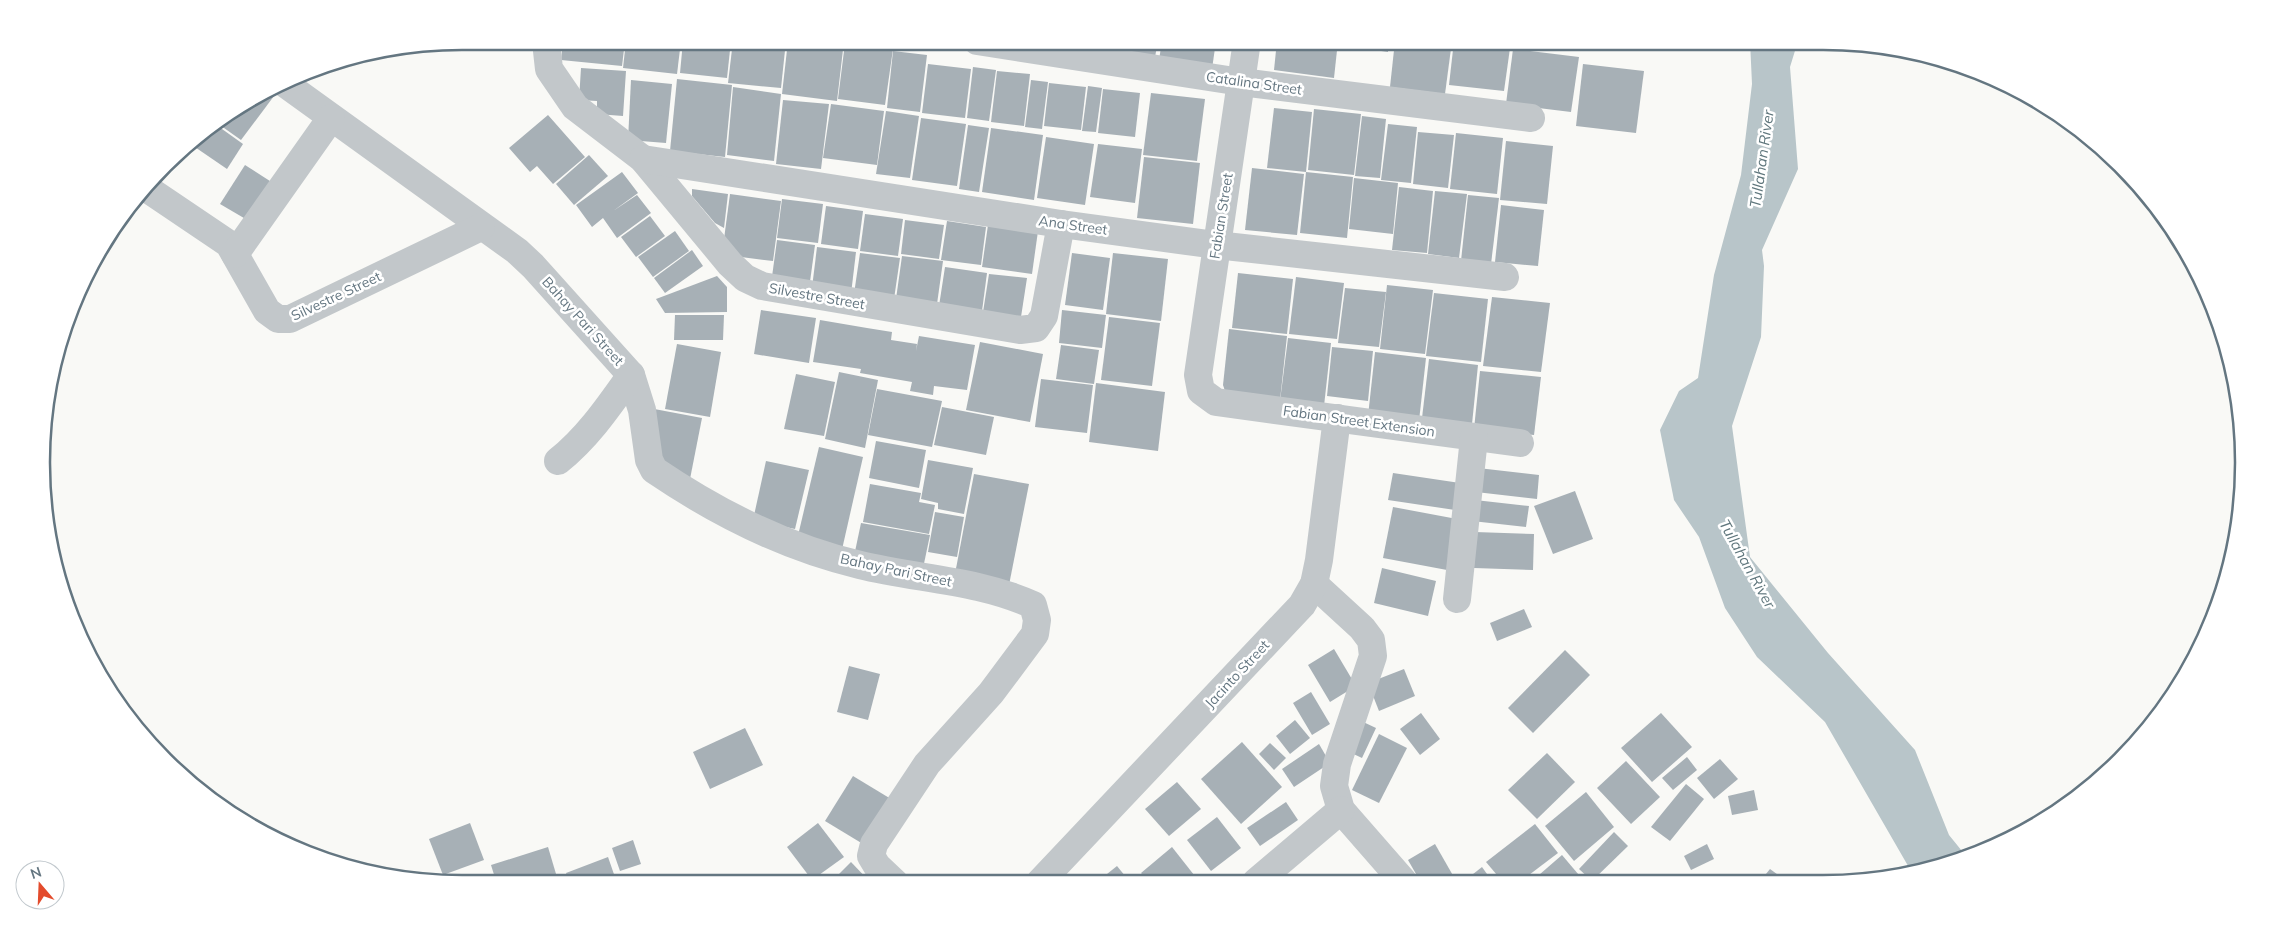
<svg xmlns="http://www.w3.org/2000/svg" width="2285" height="925" font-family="Mulish,sans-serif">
<rect width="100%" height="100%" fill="#f9f9f6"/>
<path fill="#b8c5c9" d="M1750 41H1798L1790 67 1798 169 1762 250 1764 266 1761 337 1732 426 1750 557 1828 653 1915 750 1949 835 1966 856 1911 871 1825 722 1757 657 1725 608 1699 537 1674 500 1660 430 1679 391 1698 378 1714 275 1741 175 1752 84Z"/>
<g fill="#a7b0b6">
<path d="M563 41H625L622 66 561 60Z"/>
<path d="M626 41H681L677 74 623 68Z"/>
<path d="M683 41H731L727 78 680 73Z"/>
<path d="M733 41H786L781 88 728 83Z"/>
<path d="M788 41H844L837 101 782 94Z"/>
<path d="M1071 41H1106L1105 48Z"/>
<path d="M1111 41H1158L1155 57 1109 50Z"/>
<path d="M1162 41H1216L1212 69 1159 60Z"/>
<path d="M1277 41H1338L1334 78 1274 70Z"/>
<path d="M1340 41H1389L1388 52 1340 45Z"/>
<path d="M1395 41H1452L1445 94 1390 87Z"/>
<path d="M1454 41H1511L1504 91 1449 85Z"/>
<path d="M1558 41H1594L1592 51 1557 47Z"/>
<path d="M845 43 893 49 885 105 838 99Z"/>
<path d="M1513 49 1579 57 1571 112 1506 104Z"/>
<path d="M893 51 927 55 920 112 887 108Z"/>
<path d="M928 64 971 69 965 118 922 113Z"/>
<path d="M1583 64 1644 71 1636 133 1576 126Z"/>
<path d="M973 67 996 70 989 121 967 118Z"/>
<path d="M581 68 626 71 623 116 597 114V101L579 100Z"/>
<path d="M997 71 1030 74 1024 126 991 122Z"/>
<path d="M677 79 732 85 725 157 670 151Z"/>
<path d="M631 80 672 84 666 143 628 140Z"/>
<path d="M1031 80 1048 82 1042 129 1025 127Z"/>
<path d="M1049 83 1086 87 1081 130 1044 126Z"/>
<path d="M277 86 280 88 241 140 217 123 252 98Z"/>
<path d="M1088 86 1102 88 1096 132 1082 131Z"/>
<path d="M733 87 781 94 774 161 727 155Z"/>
<path d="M1103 89 1140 93 1135 137 1098 133Z"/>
<path d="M1151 93 1205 99 1197 161 1143 155Z"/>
<path d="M783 100 829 104 821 169 776 164Z"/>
<path d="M831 104 884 111 877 165 823 158Z"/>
<path d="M1274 108 1312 112 1306 172 1267 168Z"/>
<path d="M1314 109 1361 114 1354 175 1308 170Z"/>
<path d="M886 111 919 116 910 178 876 174Z"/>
<path d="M548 115 585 157 553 184 537 166 530 172 509 148Z"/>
<path d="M1362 116 1386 119 1380 178 1355 176Z"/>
<path d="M921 118 966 124 957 186 912 180Z"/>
<path d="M215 124 243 144 227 169 189 143Z"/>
<path d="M1388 124 1417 127 1411 183 1381 180Z"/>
<path d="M968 125 989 128 979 192 959 189Z"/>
<path d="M991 128 1043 135 1034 200 982 192Z"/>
<path d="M1418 132 1454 135 1448 188 1413 184Z"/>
<path d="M1456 133 1503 138 1497 194 1450 189Z"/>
<path d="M1046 137 1094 144 1085 205 1037 198Z"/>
<path d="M1506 141 1553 146 1547 204 1500 200Z"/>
<path d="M1098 144 1142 149 1135 203 1090 197Z"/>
<path d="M589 155 608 176 574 205 556 184Z"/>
<path d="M1144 157 1200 163 1193 224 1137 218Z"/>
<path d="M245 165 273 183 249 221 220 204Z"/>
<path d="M1252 168 1304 174 1297 235 1245 230Z"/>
<path d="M622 172 638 193 613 211 637 195 651 213 617 238 603 218 592 227 576 205Z"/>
<path d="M1306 172 1353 177 1347 238 1300 233Z"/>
<path d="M1354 178 1398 183 1393 234 1349 229Z"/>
<path d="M1399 187 1433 191 1427 253 1392 250Z"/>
<path d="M692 189 728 194 724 228 715 223 692 196Z"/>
<path d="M1435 191 1467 194 1459 258 1428 254Z"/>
<path d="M730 194 781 201 773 261 741 257 724 239Z"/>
<path d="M1468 195 1499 198 1491 264 1461 261Z"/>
<path d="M782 199 823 204 818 243 777 238Z"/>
<path d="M1501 205 1544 210 1538 266 1495 262Z"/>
<path d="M826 206 863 211 858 249 821 244Z"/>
<path d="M865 214 903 219 898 256 860 251Z"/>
<path d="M650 216 665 236 636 257 621 237Z"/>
<path d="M905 220 944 225 939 259 901 254Z"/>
<path d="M947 221 986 227 981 265 941 260Z"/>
<path d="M988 225 1038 231 1032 274 982 267Z"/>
<path d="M675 231 689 251 653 277 638 257Z"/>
<path d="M777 240 815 245 809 289 771 284Z"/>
<path d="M817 247 856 252 851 294 812 288Z"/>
<path d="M692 250 703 266 665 293 654 278Z"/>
<path d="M860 253 900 258 894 299 854 294Z"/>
<path d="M1072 253 1110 258 1103 310 1065 305Z"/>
<path d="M1113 253 1168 259 1161 321 1106 314Z"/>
<path d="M902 256 943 261 937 304 896 299Z"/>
<path d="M945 267 987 273 982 311 939 306Z"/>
<path d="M1238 273 1293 279 1287 334 1232 328Z"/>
<path d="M989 274 1027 278 1021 317 983 312Z"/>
<path d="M717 276 727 287V312L665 313 656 299Z"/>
<path d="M1296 277 1344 283 1337 339 1289 334Z"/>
<path d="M1387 285 1433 290 1425 354 1380 349Z"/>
<path d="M1345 288 1386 292 1379 347 1338 343Z"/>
<path d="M1434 293 1488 299 1481 362 1426 356Z"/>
<path d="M1492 297 1550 303 1541 372 1483 366Z"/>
<path d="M761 310 816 318 809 363 754 354Z"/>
<path d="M1062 310 1106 315 1102 348 1059 343Z"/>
<path d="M675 315H724L723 340H674Z"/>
<path d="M1109 317 1160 323 1152 386 1101 380Z"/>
<path d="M820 320 867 328 865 337 867 328 892 332 891 340 917 344 916 351 919 336 975 345 967 390 934 386 933 395 910 391 912 382 860 373 861 369 813 362Z"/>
<path d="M1229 329 1287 336 1280 400 1225 391 1223 385Z"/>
<path d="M1288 338 1331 343 1324 406 1280 401Z"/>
<path d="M980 342 1043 354 1030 422 966 410Z"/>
<path d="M677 344 721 352 710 417 665 409Z"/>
<path d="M1061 345 1099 350 1094 384 1056 379Z"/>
<path d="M1332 347 1373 351 1368 401 1327 396Z"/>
<path d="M1375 352 1426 358 1419 421 1368 416Z"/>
<path d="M1429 359 1478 365 1472 424 1422 418Z"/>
<path d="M1480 371 1541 377 1534 435 1474 429Z"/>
<path d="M839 372 878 380 865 448 825 439Z"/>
<path d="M796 374 835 382 824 436 784 429Z"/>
<path d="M1041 379 1093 385 1087 433 1035 427Z"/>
<path d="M1096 383 1165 392 1158 451 1089 442Z"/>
<path d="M877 389 942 401 932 447 868 435Z"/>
<path d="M942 407 994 417 986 455 934 445Z"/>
<path d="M649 408 702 418 690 479 666 474Z"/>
<path d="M876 441 926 450 919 488 869 478Z"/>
<path d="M819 447 863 457 841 554 796 544Z"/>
<path d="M928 460 973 468 964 514 938 509V503L921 499Z"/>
<path d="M766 461 809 470 795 529 753 520Z"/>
<path d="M1478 468 1539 475 1537 499 1476 492Z"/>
<path d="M1393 473 1460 483 1455 510 1388 500Z"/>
<path d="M974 474 1029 484 1008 590 954 579Z"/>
<path d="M870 484 921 493 919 502 935 505 929 534 863 522Z"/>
<path d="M1575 491 1593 539 1553 554 1534 506Z"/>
<path d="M1475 500 1529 506 1526 527 1472 521Z"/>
<path d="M1393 507 1457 519 1447 570 1383 558Z"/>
<path d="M935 512 964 517 957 557 928 552Z"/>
<path d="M861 523 930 535 922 573 853 561Z"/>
<path d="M1475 532 1534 534 1533 570 1474 568Z"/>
<path d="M1382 568 1436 581 1428 616 1374 603Z"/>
<path d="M1524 609 1532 627 1497 641 1490 623Z"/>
<path d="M1334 649 1356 686 1330 702 1308 665Z"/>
<path d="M1565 650 1590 675 1533 733 1508 708Z"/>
<path d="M849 666 880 674 868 720 837 712Z"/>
<path d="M1404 669 1415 696 1379 711 1368 683Z"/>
<path d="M1311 692 1330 724 1312 735 1293 703Z"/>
<path d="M1421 713 1440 739 1420 755 1400 729Z"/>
<path d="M1661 713 1692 747 1652 782 1621 748Z"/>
<path d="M1295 720 1310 738 1290 754 1276 736Z"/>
<path d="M1359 720 1376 728 1362 758 1345 750Z"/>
<path d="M745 728 763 765 710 789 693 752Z"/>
<path d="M1379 734 1407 748 1379 803 1352 790Z"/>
<path d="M1242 742 1282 787 1241 824 1201 779Z"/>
<path d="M1270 743 1286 758 1274 770 1259 754Z"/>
<path d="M1319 744 1330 763 1294 787 1282 769Z"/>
<path d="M1547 753 1575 782 1537 819 1508 790Z"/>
<path d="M1687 757 1697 770 1673 790 1662 778Z"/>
<path d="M1720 759 1738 779 1714 799 1697 778Z"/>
<path d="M1626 761 1660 797 1631 824 1597 788Z"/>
<path d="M853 776 891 799 863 844 825 821Z"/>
<path d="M1177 782 1201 809 1169 836 1145 809Z"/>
<path d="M1686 784 1704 799 1670 841 1651 827Z"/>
<path d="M1754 790 1758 810 1732 815 1728 796Z"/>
<path d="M1586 792 1614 827 1574 861 1545 826Z"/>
<path d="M1286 802 1298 820 1260 846 1247 828Z"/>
<path d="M1217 817 1241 848 1211 871 1187 840Z"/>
<path d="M470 823 484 860 443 875 429 839Z"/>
<path d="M818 823 844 857 812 880 787 847Z"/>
<path d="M1535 824 1558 853 1521 881H1502L1486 862Z"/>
<path d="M1614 832 1628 846 1592 881 1579 869Z"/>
<path d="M633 840 641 864 620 871 612 848Z"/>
<path d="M1435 844 1455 879 1450 881H1420L1408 860Z"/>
<path d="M1707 844 1714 859 1691 870 1684 856Z"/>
<path d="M548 847 559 884H497L491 865Z"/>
<path d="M1172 847 1198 880 1149 882 1141 873Z"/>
<path d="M1562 855 1584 881H1532Z"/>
<path d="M608 857 616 880 608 883H570L566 873Z"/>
<path d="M851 862 871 883H830Z"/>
<path d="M1117 866 1130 882H1105L1102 878Z"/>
<path d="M1482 867 1492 881H1471L1468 878Z"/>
<path d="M1770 869 1785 880H1761Z"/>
<path d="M1093 876 1097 882H1083Z"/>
</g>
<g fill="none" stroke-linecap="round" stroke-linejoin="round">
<g stroke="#c2c7ca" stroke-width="28">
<path d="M548 41 547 51 549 69 575 107 643 159 730 264 745 278 762 286 1020 330 1036 328 1044 316 1061 224"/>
<path d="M977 41 1241 82 1531 118"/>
<path d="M1247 41 1198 375 1201 391 1216 402 1520 443"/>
<path d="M284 83 517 251 533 266 631 375 642 410 649 460 654 470C716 512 787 548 860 565 917 579 979 580 1033 605L1037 620 1035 634 991 693 927 764 874 844 871 856 877 866 895 883"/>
<path d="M643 159 1061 224 1216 245 1505 277"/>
<path d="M149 190 229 244 267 311 278 319H290L481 227"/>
<path d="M235 254 331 118"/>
<path d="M558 461C588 437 609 406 631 375"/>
<path d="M1314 584 1362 628 1371 640 1373 656 1337 764 1334 786 1341 810 1403 881"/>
<path d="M1457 599 1474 438"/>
<path d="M1040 882 1302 605 1314 584 1319 560 1337 418"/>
<path d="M1256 882 1341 810"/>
</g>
</g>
<g text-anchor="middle" stroke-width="5" stroke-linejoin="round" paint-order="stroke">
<g font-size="14" fill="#647681" stroke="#fff">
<text transform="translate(1254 83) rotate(8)" y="5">Catalina Street</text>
<text transform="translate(1221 216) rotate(-81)" y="5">Fabian Street</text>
<text transform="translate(1073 225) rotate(8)" y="5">Ana Street</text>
<text transform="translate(336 296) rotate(-25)" y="5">Silvestre Street</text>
<text transform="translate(817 296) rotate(10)" y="5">Silvestre Street</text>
<text transform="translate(583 321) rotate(48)" y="5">Bahay Pari Street</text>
<text transform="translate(1359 421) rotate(8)" y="5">Fabian Street Extension</text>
<text transform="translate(896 570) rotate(12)" y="5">Bahay Pari Street</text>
<text transform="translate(1237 674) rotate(-47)" y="5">Jacinto Street</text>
</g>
<g font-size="15" font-style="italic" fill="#5f767c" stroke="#fff">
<text transform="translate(1762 159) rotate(-82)" y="5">Tullahan River</text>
<text transform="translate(1747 564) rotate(61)" y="5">Tullahan River</text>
</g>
</g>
<path d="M0 0H2285V925H0ZM462 50H1823A412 412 0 0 1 2235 462V463A412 412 0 0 1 1823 875H462A412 412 0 0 1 50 463V462A412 412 0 0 1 462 50Z" fill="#fff" fill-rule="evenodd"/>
<path fill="none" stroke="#647681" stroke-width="2.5" d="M462 50H1823A412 412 0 0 1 2235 462V463A412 412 0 0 1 1823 875H462A412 412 0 0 1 50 463V462A412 412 0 0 1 462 50Z"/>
<g transform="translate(40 885) rotate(341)"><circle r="24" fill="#ffffff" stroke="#c1c8cd"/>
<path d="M0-4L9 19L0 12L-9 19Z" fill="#e34b2c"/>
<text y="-8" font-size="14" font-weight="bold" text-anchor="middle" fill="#647681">N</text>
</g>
</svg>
